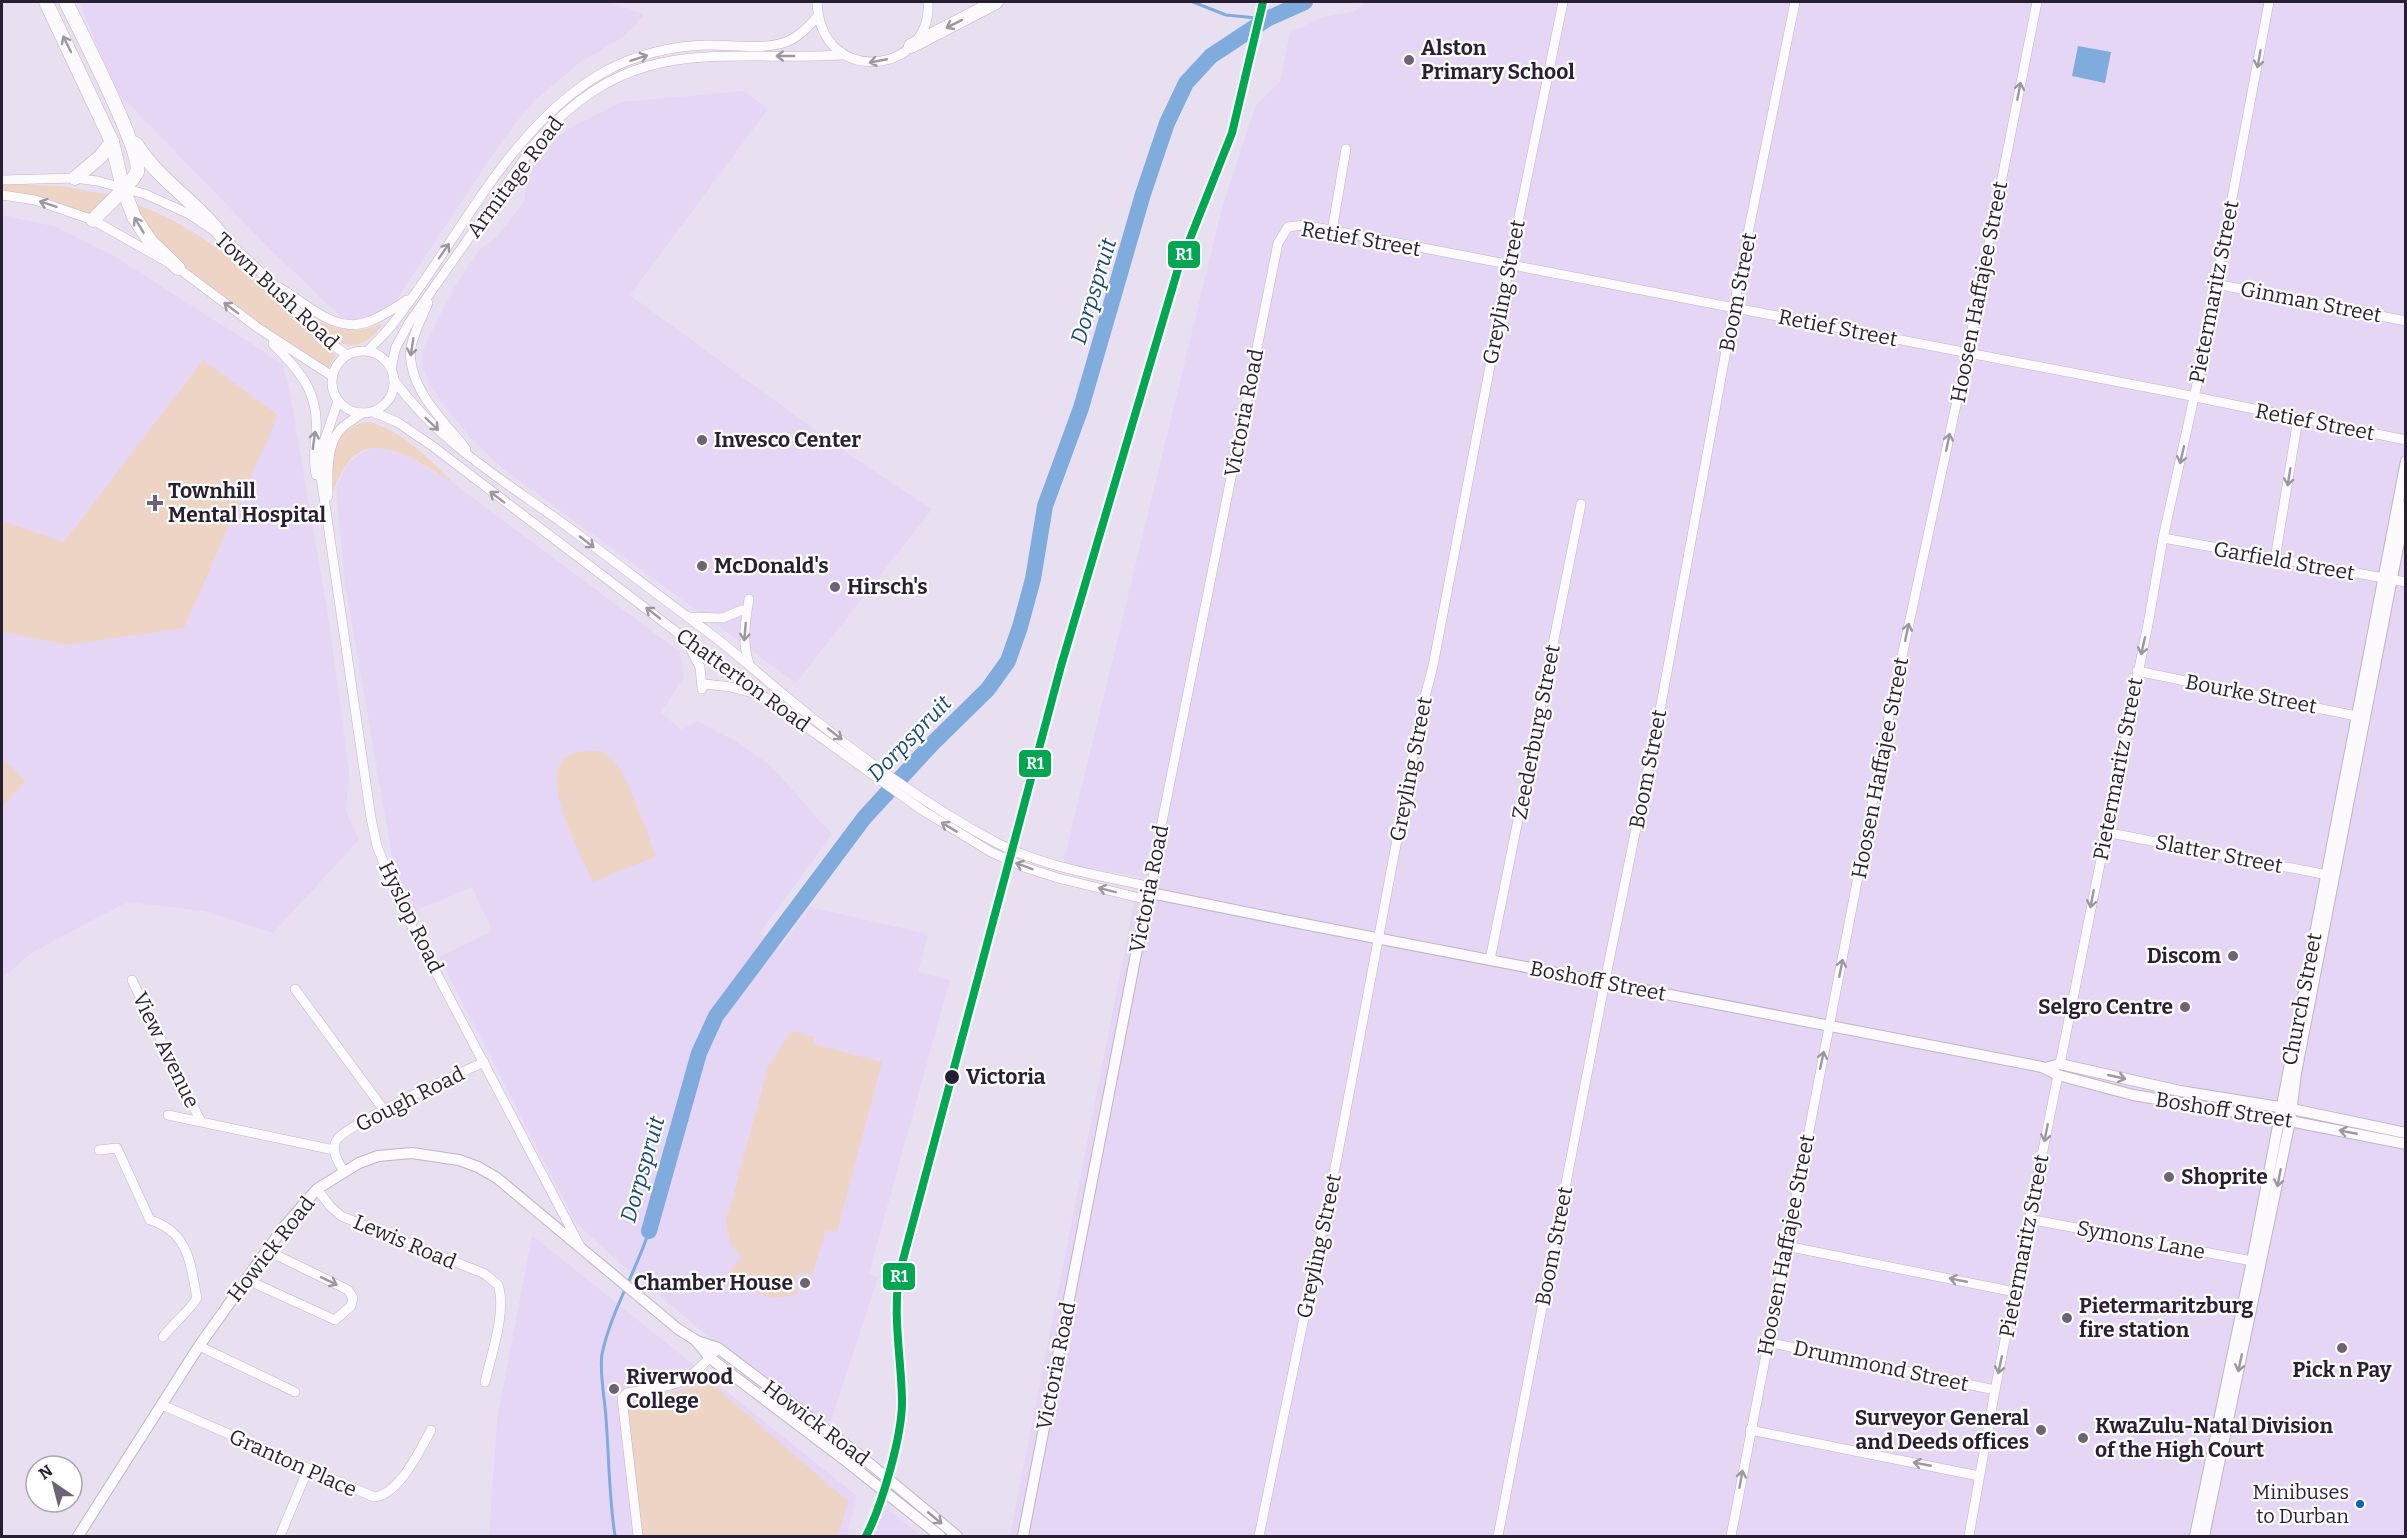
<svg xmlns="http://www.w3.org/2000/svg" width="2407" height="1538" font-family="Bitter,serif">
<rect width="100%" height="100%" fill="#e8e0f1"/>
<g fill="#e6d6f6">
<path d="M79 2H607L644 14 636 25 623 37 579 63 534 101 514 125 490 159 395 302 376 315 358 320 343 319 269 248 116 91Z"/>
<path d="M1366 2H2405V1536H1010L1139 877 1063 864 1222 208 1256 105 1280 82 1290 32 1327 16 1355 11Z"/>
<path d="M744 91 768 109 630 295 833 443 932 509 796 683 502 468 477 445 449 412 430 385 422 367 423 349 452 291 480 249 497 237 525 200V183L534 167 558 136 569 128 621 102Z"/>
<path d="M2 215 53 226 114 256 283 364 290 394 329 621 349 772 346 811 359 840 273 933 204 911 127 902 31 953 2 979Z"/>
<path d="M386 447 414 460 453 483 680 652 684 677 661 712 681 730 698 721 736 741 771 766 832 834 760 933 779 949 810 907 928 934 918 972 950 980 869 1273 878 1278 831 1421 809 1420 620 1263 576 1223 439 957 492 931 472 887 415 911 394 867 345 584 336 487 347 464 361 453 373 448Z"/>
<path d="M532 1235 857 1496 847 1536H489L497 1420Z"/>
<path d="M881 1503 921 1536H871Z"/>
</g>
<g fill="#eed4c4">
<path d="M2 184 60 186 111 195 98 210 88 215 45 200 2 192Z"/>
<path d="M129 202C170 215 207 239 241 267 274 295 302 329 336 355L327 370 213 291 157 249Z"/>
<path d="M296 305C323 327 350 339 383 323 352 370 323 331 296 305Z"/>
<path d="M203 360 278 415 184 628 67 645 2 632V521L64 542Z"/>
<path d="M368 422C398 427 432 461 453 483 424 466 373 425 346 465 340 474 337 485 331 494 332 461 327 429 368 422Z"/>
<path d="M588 751C595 751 601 750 606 754 625 765 647 833 656 856L593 882C582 856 538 779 566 757 572 753 581 752 588 751Z"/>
<path d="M2 758 26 781 2 807Z"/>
<path d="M791 1031 814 1037 813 1044 882 1062 837 1232 826 1230 813 1273 809 1275 806 1271 796 1276 798 1281 793 1283 798 1293C768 1305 751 1289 727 1273L742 1258 730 1243 726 1222 768 1067Z"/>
<path d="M712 1384 848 1501 838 1536H642L625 1401Z"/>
</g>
<path fill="#7facdd" d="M2078 46 2111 52 2105 83 2072 76Z"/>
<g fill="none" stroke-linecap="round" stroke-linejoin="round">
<g stroke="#7facdd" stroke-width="3">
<path d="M1193 2 1226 15 1267 19"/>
<path d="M615 1536C609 1497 609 1458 606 1418 605 1400 599 1371 602 1354 611 1311 636 1272 649 1231"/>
</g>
<path stroke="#7facdd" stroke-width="16" d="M649 1231 699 1053 716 1016 864 818 931 745 988 689 1008 661 1020 627 1033 579 1045 506 1081 408 1143 194 1167 123 1186 83 1211 56 1267 19 1305 2"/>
<defs>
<g id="minor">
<path d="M817 2C821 90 933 73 928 2"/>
<path d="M2 180 75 178 97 181 145 194 189 214 222 236 271 282 319 335 347 355"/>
<path d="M2 195 35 200 93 220 178 268 258 328 332 376"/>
<path d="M1332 231 1346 149"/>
<path d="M2216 284 2406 321"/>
<path d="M278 287C306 302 335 336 370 321 383 316 395 308 407 300"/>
<path d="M428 303C422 317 414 332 411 347 406 387 444 421 466 449"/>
<path d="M273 344C300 371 319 392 316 433 315 448 313 460 316 475"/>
<circle cx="363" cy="382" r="31"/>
<path d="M368 351C377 341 387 332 395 321 460 238 510 125 604 72 634 55 675 45 709 45 734 45 763 50 786 42 799 37 809 26 818 16"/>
<path d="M391 368 396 347 409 323 537 141C633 32 716 62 843 55"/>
<path d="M394 380C440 444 506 482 568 527 614 561 659 596 704 629 734 651 761 676 789 699 854 752 923 804 997 843 1042 866 1093 874 1142 885L1151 893"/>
<path d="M338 401 322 448 320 470 371 818 377 846 399 902 580 1246"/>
<path d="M373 412 397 422 431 445 716 662 922 810 991 852 1024 867 1058 878 1140 898 1151 893"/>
<path d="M328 496C328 476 326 447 339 431 345 423 355 419 362 413"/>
<path d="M2163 538 2406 582"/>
<path d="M2275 559 2298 419"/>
<path d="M688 617 723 618 742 610"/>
<path d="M688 644 700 667 702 689"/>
<path d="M749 664C742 642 745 622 749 599"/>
<path d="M2137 671 2361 717"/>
<path d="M705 684 731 687 756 694"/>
<path d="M2105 832 2333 876"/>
<path d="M1151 893 1160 832 1278 243 1288 227 1304 225 2166 391 2406 440"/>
<path d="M1490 960 1581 504"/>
<path d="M132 980 200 1120"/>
<path d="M295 989 384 1110"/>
<path d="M2060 1064 2149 619 2163 538 2197 384 2269 2"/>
<path d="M168 1115 334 1150"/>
<path d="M99 1150 117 1148 150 1220C189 1232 190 1263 197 1298 188 1313 173 1323 163 1337"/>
<path d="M344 1172C339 1163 331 1152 336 1141 345 1124 459 1074 484 1062"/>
<path d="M317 1189 330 1206 341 1216 485 1274 498 1285C507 1310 491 1356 485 1382"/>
<path d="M2029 1219 2252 1261"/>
<path d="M1786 1246 2015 1292"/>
<path d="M245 1279 335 1320 351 1306 353 1298 348 1290 266 1250"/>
<path d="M1767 1342 1995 1390"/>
<path d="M199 1346 295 1392"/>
<path d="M162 1405 374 1497C399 1495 420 1450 431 1430"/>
<path d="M1750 1430 1979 1476"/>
<path d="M280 1536 308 1469"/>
<path d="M638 1536 622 1398 627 1393C678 1383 682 1390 718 1348"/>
<path d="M1259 1536 1337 1158 1421 712 1433 666 1509 266 1563 2"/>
<path d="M1498 1536 1605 981 1660 710 1743 258 1795 2"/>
<path d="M1731 1536 1887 726 1967 354 2037 2"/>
<path d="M1969 1536 1995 1390 2058 1075"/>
</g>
<g id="major">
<path d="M2045 1068 2060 1064 2180 1091 2292 1109 2406 1133"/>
<path d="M697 1342 710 1358 846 1461 940 1536"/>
<path d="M78 1536 199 1346 283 1228 317 1189 359 1163 378 1156 412 1153 459 1160 478 1167 497 1178 678 1329 697 1341 718 1348 857 1453 957 1536"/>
<path d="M1023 1536 1137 949 1151 893 1304 924 2042 1067 2058 1075 2133 1095 2290 1121 2406 1144"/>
<path d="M2195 1536 2252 1261 2406 461"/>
<path d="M2204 1536 2290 1121 2296 1073 2406 506"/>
</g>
<g id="highway">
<path d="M46 2 112 142 123 188 134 217 150 241 178 268"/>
<path d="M66 2C78 27 143 153 137 172 134 181 102 210 93 220"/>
<path d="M911 46 996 2"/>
<path d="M136 144C159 181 197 202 222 236"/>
<path d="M75 178 100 157 112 142"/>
</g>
</defs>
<use href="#minor" stroke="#beb5c6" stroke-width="10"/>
<use href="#major" stroke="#beb5c6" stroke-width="12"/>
<use href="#highway" stroke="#beb5c6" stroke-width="15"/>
<use href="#minor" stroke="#fcfafd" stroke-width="9"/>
<use href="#major" stroke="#fcfafd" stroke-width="10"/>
<use href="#highway" stroke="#fcfafd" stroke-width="14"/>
<defs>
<path id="rail-1" d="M866 1536C882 1506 903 1433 902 1399 901 1356 892 1313 900 1271L1061 666 1178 269 1232 133 1263 2"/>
</defs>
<use href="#rail-1" stroke="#fff" stroke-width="12"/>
<use href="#rail-1" stroke="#00a651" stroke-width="8"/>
</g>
<defs><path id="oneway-shaft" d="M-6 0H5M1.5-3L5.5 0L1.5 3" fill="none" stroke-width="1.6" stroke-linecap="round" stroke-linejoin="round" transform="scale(1.5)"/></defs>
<g stroke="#9d97a2">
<use href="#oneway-shaft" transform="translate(954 24) rotate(153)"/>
<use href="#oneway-shaft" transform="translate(67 44) rotate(-116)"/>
<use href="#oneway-shaft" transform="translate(785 56) rotate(-180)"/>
<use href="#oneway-shaft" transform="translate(639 58) rotate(-18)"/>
<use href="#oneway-shaft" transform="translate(2259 59) rotate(100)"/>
<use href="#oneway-shaft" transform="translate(878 61) rotate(169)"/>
<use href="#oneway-shaft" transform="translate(2019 91) rotate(-79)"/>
<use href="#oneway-shaft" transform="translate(48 204) rotate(-162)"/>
<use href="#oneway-shaft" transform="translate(139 225) rotate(-121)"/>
<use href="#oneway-shaft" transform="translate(444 251) rotate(-55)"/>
<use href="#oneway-shaft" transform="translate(231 308) rotate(-143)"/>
<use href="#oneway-shaft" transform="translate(412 347) rotate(99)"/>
<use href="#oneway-shaft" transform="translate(432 424) rotate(44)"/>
<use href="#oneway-shaft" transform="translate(314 440) rotate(-82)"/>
<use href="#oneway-shaft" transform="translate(1948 442) rotate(-78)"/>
<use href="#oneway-shaft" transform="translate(2182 455) rotate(103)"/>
<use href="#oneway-shaft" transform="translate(2289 477) rotate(99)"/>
<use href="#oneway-shaft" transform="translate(497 497) rotate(-143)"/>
<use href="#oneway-shaft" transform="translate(587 542) rotate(38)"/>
<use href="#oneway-shaft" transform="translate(653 613) rotate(-142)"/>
<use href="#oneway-shaft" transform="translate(745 632) rotate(95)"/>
<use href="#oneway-shaft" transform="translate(1907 632) rotate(-78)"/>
<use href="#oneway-shaft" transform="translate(2143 646) rotate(103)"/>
<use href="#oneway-shaft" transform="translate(835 734) rotate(38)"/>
<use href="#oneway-shaft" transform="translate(949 827) rotate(-149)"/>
<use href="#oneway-shaft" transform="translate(1024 866) rotate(-159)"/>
<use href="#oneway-shaft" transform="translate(1107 890) rotate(-166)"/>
<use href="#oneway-shaft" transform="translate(2092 899) rotate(101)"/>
<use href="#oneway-shaft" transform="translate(1841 968) rotate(-79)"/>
<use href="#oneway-shaft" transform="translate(1822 1060) rotate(-78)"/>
<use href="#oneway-shaft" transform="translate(2117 1077) rotate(13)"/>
<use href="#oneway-shaft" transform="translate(2348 1132) rotate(-169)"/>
<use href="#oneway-shaft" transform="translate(2046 1133) rotate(101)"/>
<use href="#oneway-shaft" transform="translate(2279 1178) rotate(101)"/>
<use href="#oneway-shaft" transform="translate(1958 1280) rotate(-169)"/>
<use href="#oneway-shaft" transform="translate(329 1281) rotate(25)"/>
<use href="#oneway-shaft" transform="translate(2240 1363) rotate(102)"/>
<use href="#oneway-shaft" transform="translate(2000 1365) rotate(102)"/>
<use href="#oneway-shaft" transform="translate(1922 1464) rotate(-169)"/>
<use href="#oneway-shaft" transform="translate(1741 1479) rotate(-80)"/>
<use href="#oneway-shaft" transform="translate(935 1518) rotate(40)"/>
</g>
<g fill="#6c6375" stroke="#fff" stroke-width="2">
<circle cx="1409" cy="60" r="6"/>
<circle cx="702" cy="440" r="6"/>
<path d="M152 494h6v6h6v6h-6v6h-6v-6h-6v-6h6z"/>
<circle cx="702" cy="566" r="6"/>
<circle cx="835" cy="587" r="6"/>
<circle cx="2233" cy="956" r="6"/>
<circle cx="2185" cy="1007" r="6"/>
<circle cx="2169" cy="1177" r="6"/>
<circle cx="805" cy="1283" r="6"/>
<circle cx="2067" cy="1318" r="6"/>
<circle cx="2342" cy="1348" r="6"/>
<circle cx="614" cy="1389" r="6"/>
<circle cx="2041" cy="1430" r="6"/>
<circle cx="2083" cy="1438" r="6"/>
</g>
<circle fill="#291f32" stroke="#fff" stroke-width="2" cx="952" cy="1077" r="8"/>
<circle fill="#0065bd" stroke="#fff" stroke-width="2" cx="2360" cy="1504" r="5"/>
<g text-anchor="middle" stroke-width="4.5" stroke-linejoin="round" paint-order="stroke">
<g font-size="20" fill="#291f32" stroke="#fff" text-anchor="end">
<text x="2349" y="1499">Minibuses<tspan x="2349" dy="24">to Durban</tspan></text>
</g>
<g font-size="21" font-weight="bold" fill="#291f32" stroke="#fff" text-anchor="start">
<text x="1421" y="55">Alston<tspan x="1421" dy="24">Primary School</tspan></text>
<text x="714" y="447">Invesco Center</text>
<text x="168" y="498">Townhill<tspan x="168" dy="24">Mental Hospital</tspan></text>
<text x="714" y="573">McDonald's</text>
<text x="847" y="594">Hirsch's</text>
<text x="2221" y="963" text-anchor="end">Discom</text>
<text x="2173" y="1014" text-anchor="end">Selgro Centre</text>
<text x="2181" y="1184">Shoprite</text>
<text x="793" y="1290" text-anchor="end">Chamber House</text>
<text x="2079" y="1313">Pietermaritzburg<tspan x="2079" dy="24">fire station</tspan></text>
<text x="2342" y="1377" text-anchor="middle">Pick n Pay</text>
<text x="626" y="1384">Riverwood<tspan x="626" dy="24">College</tspan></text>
<text x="2029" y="1425" text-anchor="end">Surveyor General<tspan x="2029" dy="24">and Deeds offices</tspan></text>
<text x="2095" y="1433">KwaZulu-Natal Division<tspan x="2095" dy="24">of the High Court</tspan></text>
</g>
<g font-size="21" fill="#291f32" stroke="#fff">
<text transform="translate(515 177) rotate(-53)" y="7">Armitage Road</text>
<text transform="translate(1361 239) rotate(10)" y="7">Retief Street</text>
<text transform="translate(277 291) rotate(43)" y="7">Town Bush Road</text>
<text transform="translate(1504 292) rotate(-79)" y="7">Greyling Street</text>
<text transform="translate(1738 292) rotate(-79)" y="7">Boom Street</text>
<text transform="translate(1979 292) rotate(-79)" y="7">Hoosen Haffajee Street</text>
<text transform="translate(2214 292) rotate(-79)" y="7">Pietermaritz Street</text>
<text transform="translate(2311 302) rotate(11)" y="7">Ginman Street</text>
<text transform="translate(1838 328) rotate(11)" y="7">Retief Street</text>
<text transform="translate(1244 413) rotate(-79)" y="7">Victoria Road</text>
<text transform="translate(2315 422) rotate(11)" y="7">Retief Street</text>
<text transform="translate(2284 561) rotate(10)" y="7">Garfield Street</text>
<text transform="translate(743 680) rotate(36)" y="7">Chatterton Road</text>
<text transform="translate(2251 694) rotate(11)" y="7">Bourke Street</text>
<text transform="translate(1536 732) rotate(-79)" y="7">Zeederburg Street</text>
<text transform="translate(1880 768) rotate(-79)" y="7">Hoosen Haffajee Street</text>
<text transform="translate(1411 769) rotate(-79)" y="7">Greyling Street</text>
<text transform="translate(1648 769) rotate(-79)" y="7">Boom Street</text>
<text transform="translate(2118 769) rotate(-79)" y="7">Pietermaritz Street</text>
<text transform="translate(2219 854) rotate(11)" y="7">Slatter Street</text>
<text transform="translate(1149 889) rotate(-79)" y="7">Victoria Road</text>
<text transform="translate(411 917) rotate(64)" y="7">Hyslop Road</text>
<text transform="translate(1598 981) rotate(11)" y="7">Boshoff Street</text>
<text transform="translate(2302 999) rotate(-79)" y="7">Church Street</text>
<text transform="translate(166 1050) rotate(64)" y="7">View Avenue</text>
<text transform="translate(410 1099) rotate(-27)" y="7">Gough Road</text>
<text transform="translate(2224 1110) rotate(9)" y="7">Boshoff Street</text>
<text transform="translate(2141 1240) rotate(11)" y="7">Symons Lane</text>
<text transform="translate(405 1242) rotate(23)" y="7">Lewis Road</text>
<text transform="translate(1786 1245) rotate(-79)" y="7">Hoosen Haffajee Street</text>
<text transform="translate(1319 1246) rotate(-78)" y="7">Greyling Street</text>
<text transform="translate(1554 1246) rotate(-79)" y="7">Boom Street</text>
<text transform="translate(2024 1246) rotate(-79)" y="7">Pietermaritz Street</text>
<text transform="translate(271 1249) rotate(-52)" y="7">Howick Road</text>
<text transform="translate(1056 1366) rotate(-79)" y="7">Victoria Road</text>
<text transform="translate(1881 1366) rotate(12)" y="7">Drummond Street</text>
<text transform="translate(816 1423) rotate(37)" y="7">Howick Road</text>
<text transform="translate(293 1463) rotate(24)" y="7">Granton Place</text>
</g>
<g font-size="21" font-weight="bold" fill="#291f32" stroke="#fff" text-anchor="start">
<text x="966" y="1084">Victoria</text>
</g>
<g font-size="22" font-style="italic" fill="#184972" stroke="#fff">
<text transform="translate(1093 291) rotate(-73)" y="8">Dorpspruit</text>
<text transform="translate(909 738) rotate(-46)" y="8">Dorpspruit</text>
<text transform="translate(642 1169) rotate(-74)" y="8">Dorpspruit</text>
</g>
</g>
<g stroke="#fff" stroke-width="2">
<rect x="1167" y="240" width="34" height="29" rx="6" fill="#00a651"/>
<rect x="1018" y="749" width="34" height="29" rx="6" fill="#00a651"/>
<rect x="882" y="1262" width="34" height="29" rx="6" fill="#00a651"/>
</g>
<g font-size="16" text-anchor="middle" font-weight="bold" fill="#fff">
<text x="1184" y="260">R1</text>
<text x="1035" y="769">R1</text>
<text x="899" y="1282">R1</text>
</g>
<rect width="2407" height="1538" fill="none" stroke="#291f32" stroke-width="6"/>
<g transform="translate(54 1484) rotate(325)"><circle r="28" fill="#ffffff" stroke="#a9a5ad" stroke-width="1.5"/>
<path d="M0-4.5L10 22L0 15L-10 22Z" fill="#6c6375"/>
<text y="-9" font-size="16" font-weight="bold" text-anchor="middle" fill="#291f32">N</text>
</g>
</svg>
